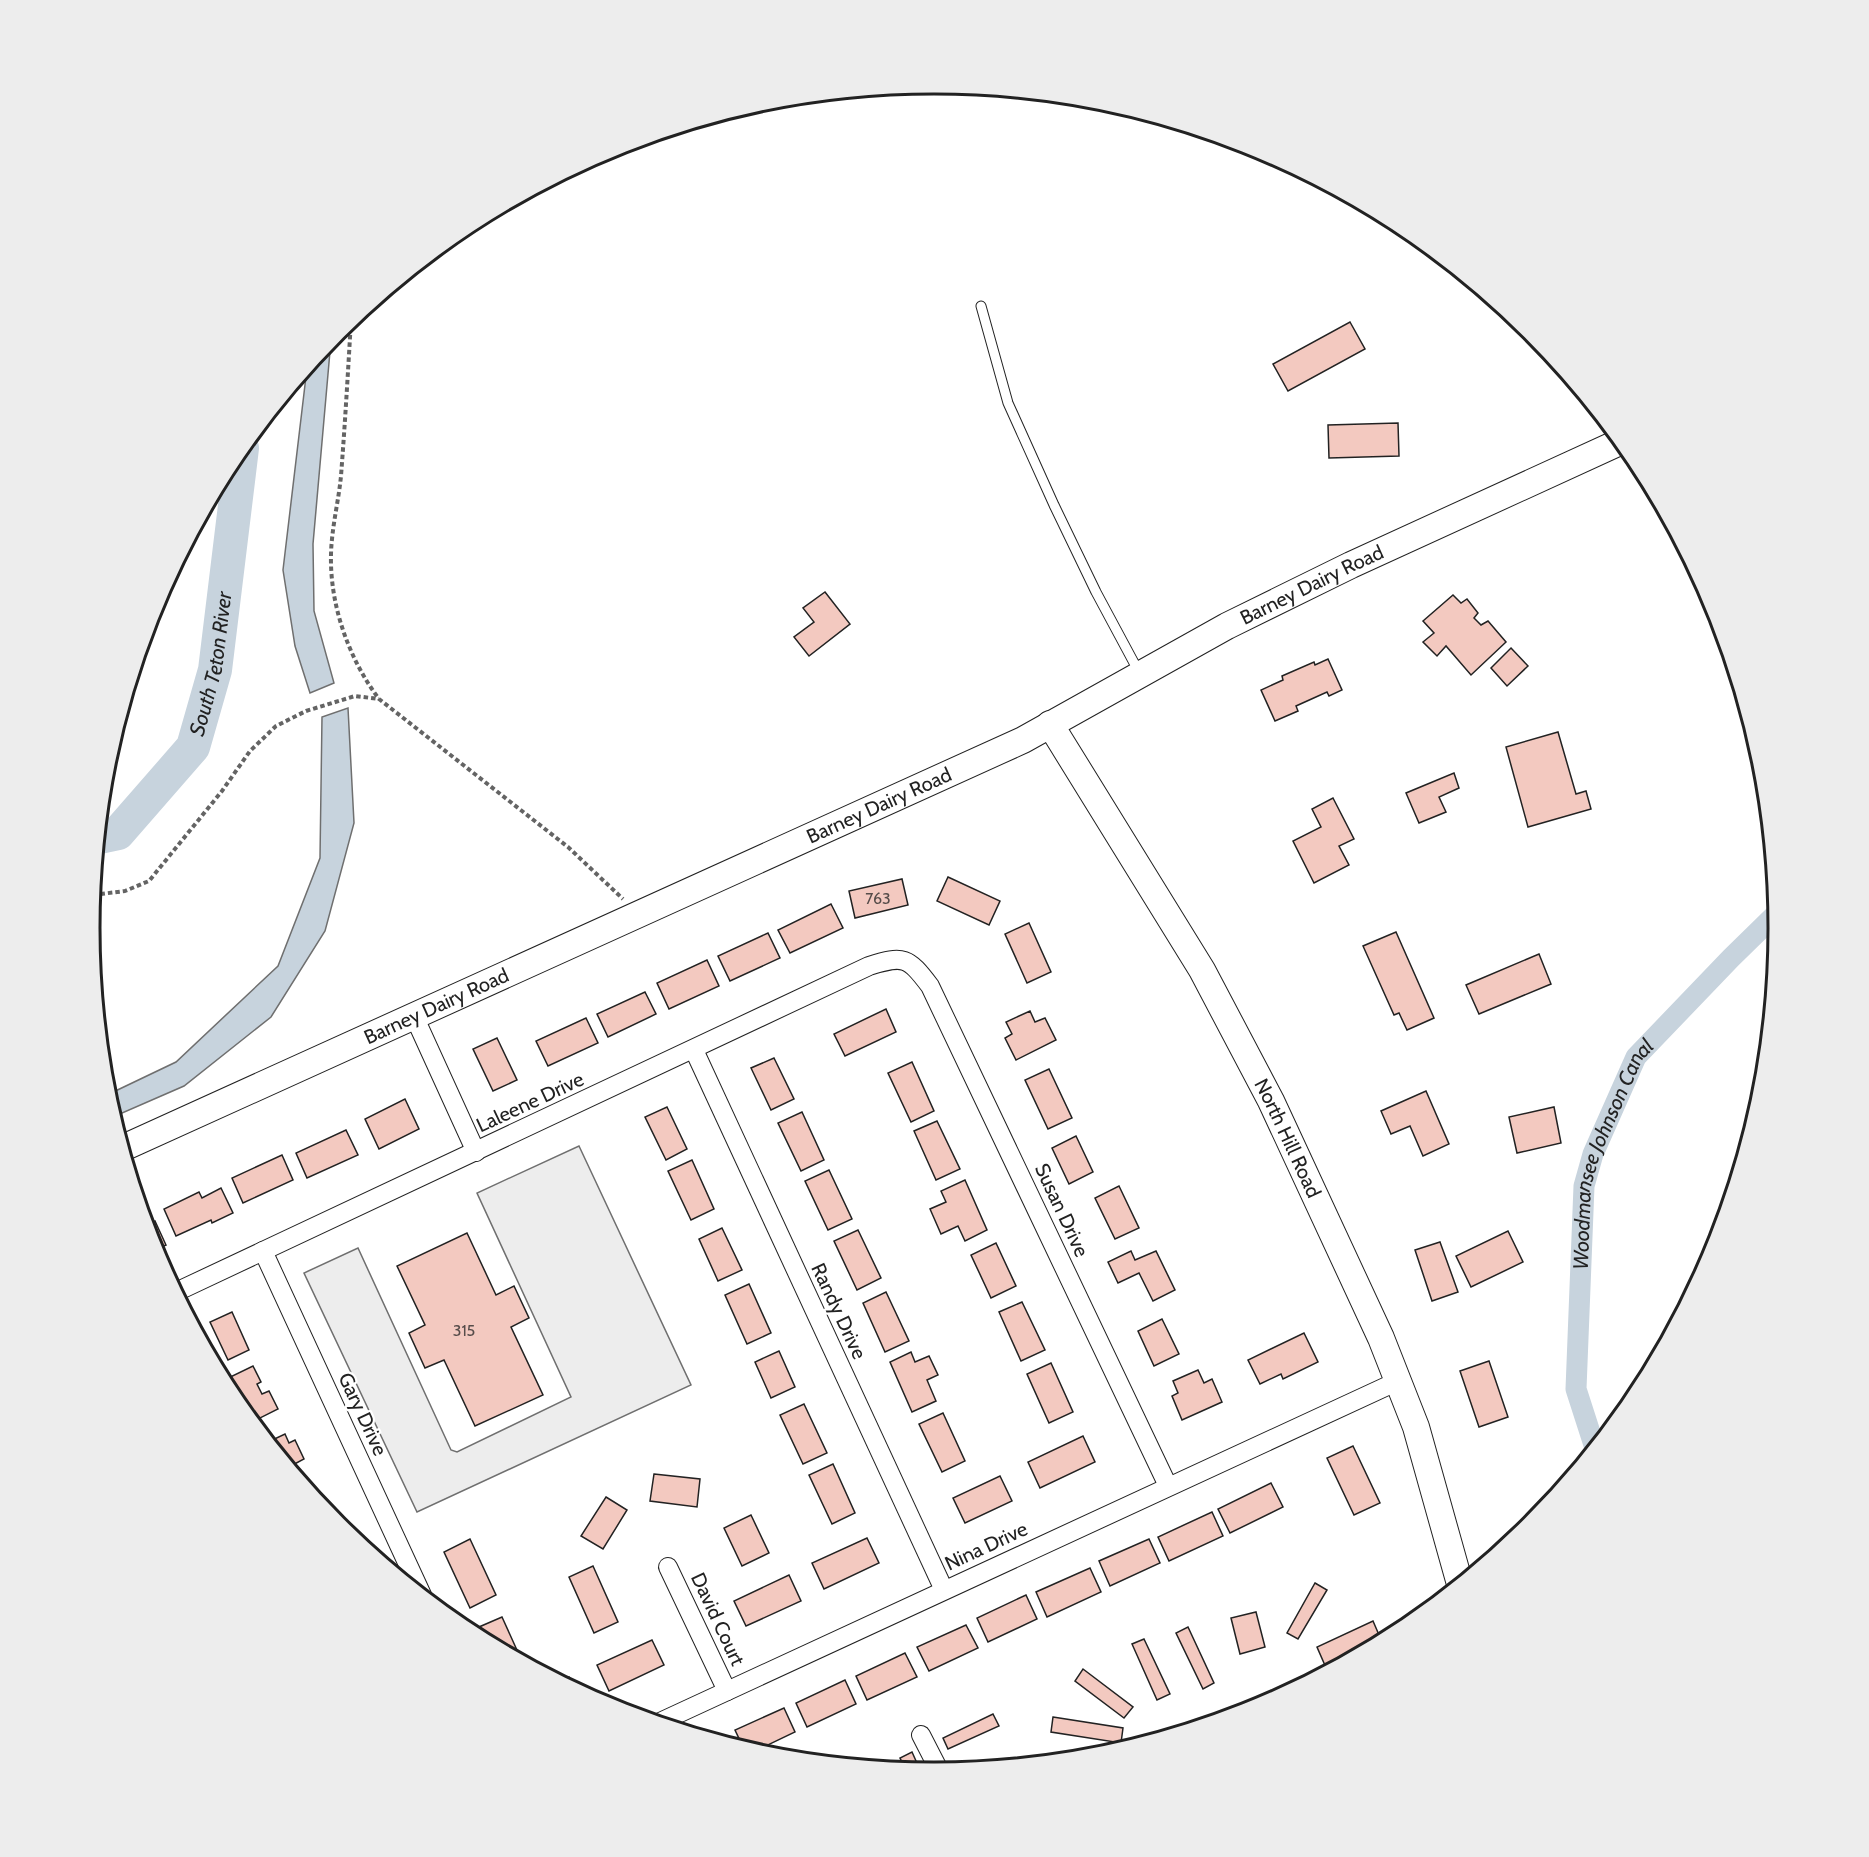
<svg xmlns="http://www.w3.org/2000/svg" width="1869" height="1857" font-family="Cabin,sans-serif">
<rect width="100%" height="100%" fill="#fff"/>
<path fill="#ededed" stroke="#6f6f6f" stroke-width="1.5" d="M579 1146 691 1385 417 1512 304 1273 358 1248 451 1450 457 1452 571 1397 477 1193Z"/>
<g fill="#c7d3dd" stroke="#6f6f6f" stroke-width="1.5">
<path d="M331 340 313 544 314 611 334 683 310 693 295 646 283 570 307 368Z"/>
<path d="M348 708 354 823 325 931 271 1017 184 1086 113 1117 107 1095 176 1062 278 966 320 858 322 717Z"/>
</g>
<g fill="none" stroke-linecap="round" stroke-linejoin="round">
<path stroke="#c7d3dd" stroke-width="21" id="s1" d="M1595 1448 1576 1389 1584 1186 1593 1154 1636 1057 1731 958 1777 913"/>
<path stroke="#c7d3dd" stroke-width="34" id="s2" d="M99 837 118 833 193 747 215 670 242 448"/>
</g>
<g fill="#f3c9c0" stroke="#222" stroke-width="1.5">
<path d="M1350 322 1365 349 1288 391 1273 364Z"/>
<path d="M1398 423 1399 456 1329 458 1328 425Z"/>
<path d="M825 592 850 624 809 656 794 637 814 622 803 608Z"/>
<path d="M1453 595 1461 603 1467 599 1478 613 1474 618 1481 625 1488 621 1506 642 1471 675 1446 646 1437 656 1423 642 1434 633 1423 621Z"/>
<path d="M1511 648 1528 666 1507 686 1491 668Z"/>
<path d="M1328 659 1342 690 1329 696 1327 692 1296 706 1298 711 1275 721 1261 690 1283 680 1282 676 1314 662 1315 665Z"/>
<path d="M1558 732 1576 794 1586 791 1591 809 1528 827 1506 747Z"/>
<path d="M1454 773 1459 788 1439 797 1446 812 1419 823 1406 793Z"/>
<path d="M1333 798 1354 839 1339 846 1349 865 1314 883 1293 841 1321 827 1312 809Z"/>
<path d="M948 877 1000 901 989 925 937 901Z"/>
<path d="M902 879 908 905 855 918 849 891Z"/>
<path d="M831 904 843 928 790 953 778 930Z"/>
<path d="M1029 923 1051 972 1027 983 1005 934Z"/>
<path d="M1396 932 1434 1018 1407 1030 1399 1013 1394 1015 1363 946Z"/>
<path d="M768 933 780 958 730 981 718 956Z"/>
<path d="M1539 954 1551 984 1479 1014 1466 985Z"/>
<path d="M707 960 719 986 669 1009 657 983Z"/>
<path d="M645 992 656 1014 608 1037 597 1014Z"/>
<path d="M886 1009 896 1032 845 1056 834 1034Z"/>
<path d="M1030 1011 1035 1022 1045 1018 1056 1040 1016 1060 1005 1038 1012 1034 1006 1022Z"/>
<path d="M586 1018 598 1043 548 1066 536 1041Z"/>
<path d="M497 1038 517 1080 493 1091 473 1049Z"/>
<path d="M774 1058 794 1099 771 1110 751 1068Z"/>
<path d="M912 1062 934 1111 911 1122 888 1073Z"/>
<path d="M1049 1069 1072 1118 1048 1129 1025 1080Z"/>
<path d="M1426 1091 1449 1144 1423 1156 1410 1126 1391 1134 1381 1111Z"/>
<path d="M405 1099 419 1129 379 1149 365 1119Z"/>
<path d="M667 1107 687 1149 666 1160 645 1117Z"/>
<path d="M1554 1107 1561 1143 1517 1153 1509 1117Z"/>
<path d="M802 1112 824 1160 801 1171 778 1123Z"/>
<path d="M937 1121 960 1169 936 1180 914 1131Z"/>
<path d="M346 1130 358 1155 307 1178 296 1153Z"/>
<path d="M1076 1136 1093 1172 1069 1184 1052 1148Z"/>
<path d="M282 1155 293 1180 243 1203 232 1178Z"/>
<path d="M692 1160 714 1209 691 1220 668 1171Z"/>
<path d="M829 1170 852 1219 828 1230 805 1181Z"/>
<path d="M965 1180 987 1230 965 1241 958 1226 941 1234 930 1209 946 1202 941 1191Z"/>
<path d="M1119 1186 1139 1228 1115 1239 1095 1198Z"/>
<path d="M221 1188 233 1213 212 1223 211 1220 176 1236 164 1209 199 1192 202 1198Z"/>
<path d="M155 1221 166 1245 154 1250 146 1225Z"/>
<path d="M722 1228 742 1270 718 1281 699 1239Z"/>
<path d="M858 1230 881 1278 857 1290 834 1241Z"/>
<path d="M1508 1231 1523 1262 1471 1287 1456 1256Z"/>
<path d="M467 1233 496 1295 514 1286 529 1318 511 1327 543 1395 475 1426 444 1360 425 1368 409 1333 425 1325 397 1266Z"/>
<path d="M1440 1242 1458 1292 1432 1301 1415 1250Z"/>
<path d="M996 1243 1016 1286 991 1298 971 1255Z"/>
<path d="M1131 1251 1135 1260 1156 1251 1175 1290 1153 1301 1139 1273 1118 1283 1108 1262Z"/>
<path d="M749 1284 771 1333 747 1344 725 1295Z"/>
<path d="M886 1292 909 1341 885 1352 863 1303Z"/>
<path d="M1022 1302 1045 1350 1021 1361 999 1312Z"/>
<path d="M232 1312 249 1350 228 1360 210 1322Z"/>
<path d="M1162 1319 1179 1354 1154 1366 1138 1331Z"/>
<path d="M1304 1333 1318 1362 1283 1379 1281 1374 1260 1384 1248 1360Z"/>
<path d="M779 1351 795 1387 771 1398 755 1362Z"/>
<path d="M911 1352 915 1362 929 1356 938 1375 927 1380 936 1401 912 1412 890 1362Z"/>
<path d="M1489 1361 1508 1417 1479 1427 1460 1371Z"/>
<path d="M1051 1363 1073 1412 1049 1423 1027 1374Z"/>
<path d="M253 1366 261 1382 257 1384 262 1394 269 1391 278 1409 252 1422 232 1397 224 1380Z"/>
<path d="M1198 1370 1204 1383 1212 1379 1222 1402 1182 1420 1172 1396 1178 1393 1173 1381Z"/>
<path d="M804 1404 827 1453 803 1464 780 1415Z"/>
<path d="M943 1413 965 1461 942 1472 919 1424Z"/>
<path d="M285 1434 289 1443 295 1440 304 1459 289 1467 268 1442Z"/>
<path d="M1083 1436 1095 1462 1040 1488 1028 1462Z"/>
<path d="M1353 1446 1380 1503 1354 1515 1327 1458Z"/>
<path d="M833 1464 855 1513 832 1524 809 1475Z"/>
<path d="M654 1474 700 1479 697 1507 650 1501Z"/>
<path d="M1000 1476 1012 1501 965 1523 953 1498Z"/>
<path d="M1271 1483 1283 1507 1230 1533 1218 1509Z"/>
<path d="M606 1497 627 1510 603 1549 581 1536Z"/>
<path d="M1212 1512 1223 1536 1169 1561 1158 1537Z"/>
<path d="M751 1515 769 1553 742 1566 724 1528Z"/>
<path d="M867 1538 879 1563 824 1589 812 1563Z"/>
<path d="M470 1539 496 1595 470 1608 444 1552Z"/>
<path d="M1149 1539 1160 1563 1110 1586 1099 1561Z"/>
<path d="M593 1566 618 1622 594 1633 569 1577Z"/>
<path d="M1090 1568 1101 1592 1047 1617 1036 1592Z"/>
<path d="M789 1575 801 1601 746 1626 734 1601Z"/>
<path d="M1315 1583 1327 1590 1298 1639 1287 1633Z"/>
<path d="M1026 1595 1037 1619 988 1642 977 1618Z"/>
<path d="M1256 1612 1265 1647 1240 1654 1231 1618Z"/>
<path d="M502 1617 521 1659 520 1660 486 1642 479 1627Z"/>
<path d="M1373 1621 1382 1642 1327 1670 1317 1647Z"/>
<path d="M966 1625 978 1648 929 1671 917 1647Z"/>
<path d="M1188 1627 1214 1683 1203 1689 1176 1633Z"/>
<path d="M1144 1639 1170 1694 1157 1700 1132 1644Z"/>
<path d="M652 1640 664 1665 609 1691 597 1665Z"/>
<path d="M905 1653 917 1677 867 1700 856 1676Z"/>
<path d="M1083 1669 1133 1707 1124 1718 1075 1681Z"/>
<path d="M569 1677 575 1689 560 1682Z"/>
<path d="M845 1680 856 1704 807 1727 796 1703Z"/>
<path d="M784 1708 795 1732 753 1752 744 1749 735 1730Z"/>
<path d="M993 1714 999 1726 948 1749 943 1738Z"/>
<path d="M1053 1717 1123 1728 1121 1743 1051 1732Z"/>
<path d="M912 1752 921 1772 906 1770 900 1758Z"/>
</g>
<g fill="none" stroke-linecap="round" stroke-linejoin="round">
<defs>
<path id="lane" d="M981 306 1008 403 1054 505 1096 592 1140 674"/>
<g id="street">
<path d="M414 1016 476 1152"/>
<path d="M694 1050 944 1590"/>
<path d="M263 1251 422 1595"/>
<path d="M176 1292 869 966C904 955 908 957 930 986L1168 1486"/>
<path d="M668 1567 727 1691"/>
<path d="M658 1723 1398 1381"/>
<path d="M921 1735 940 1772"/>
</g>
<g id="secondary">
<path id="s3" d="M1050 724 1202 970 1271 1101 1381 1338 1416 1427 1460 1584"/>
<path id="s4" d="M123 1148 1023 740 1227 626 1351 565 1622 441"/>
</g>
</defs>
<use href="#lane" stroke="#222" stroke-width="11"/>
<use href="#street" stroke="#222" stroke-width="20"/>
<use href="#secondary" stroke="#222" stroke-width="28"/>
<g stroke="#646464" stroke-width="4" stroke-dasharray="4.5 3" stroke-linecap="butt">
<path d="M351 320C348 372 345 424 341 476 339 497 334 518 332 539 326 595 346 655 379 699L568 847 623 899"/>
<path d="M93 895 125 891 149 881 222 791 250 751 276 726 306 711 355 696 379 699"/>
</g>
<use href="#lane" stroke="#fff" stroke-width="9"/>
<use href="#street" stroke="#fff" stroke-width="18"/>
<use href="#secondary" stroke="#fff" stroke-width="26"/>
</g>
<g text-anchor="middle" stroke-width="4.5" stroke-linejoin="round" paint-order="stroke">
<g font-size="16" fill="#564c4a">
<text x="878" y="904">763</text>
<text x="464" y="1336">315</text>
</g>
<g font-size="20" fill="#222" stroke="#fff">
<text dy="7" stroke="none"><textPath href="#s4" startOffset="1316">Barney Dairy Road</textPath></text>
<text dy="7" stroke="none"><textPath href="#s4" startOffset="830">Barney Dairy Road</textPath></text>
<text dy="7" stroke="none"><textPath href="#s4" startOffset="344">Barney Dairy Road</textPath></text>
<text transform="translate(530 1102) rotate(-25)" y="7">Laleene Drive</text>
<text dy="7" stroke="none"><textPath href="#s3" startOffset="478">North Hill Road</textPath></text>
<text transform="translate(1062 1210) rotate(65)" y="7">Susan Drive</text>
<text transform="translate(839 1311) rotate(65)" y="7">Randy Drive</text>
<text transform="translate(363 1414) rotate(65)" y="7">Gary Drive</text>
<text transform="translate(986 1546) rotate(-25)" y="7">Nina Drive</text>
<text transform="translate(718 1619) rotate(65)" y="7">David Court</text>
</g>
<g font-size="21" font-style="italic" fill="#222" stroke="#fff">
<text dy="7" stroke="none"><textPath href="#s2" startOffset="219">South Teton River</textPath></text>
<text dy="7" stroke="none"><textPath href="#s1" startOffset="303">Woodmansee Johnson Canal</textPath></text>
</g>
</g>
<path d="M0 0H1869V1857H0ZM100 928a834 834 0 1 1 1668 0a834 834 0 1 1-1668 0Z" fill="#ededed" fill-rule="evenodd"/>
<path fill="none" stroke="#222" stroke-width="3" d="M100 928a834 834 0 1 1 1668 0a834 834 0 1 1-1668 0Z"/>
</svg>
